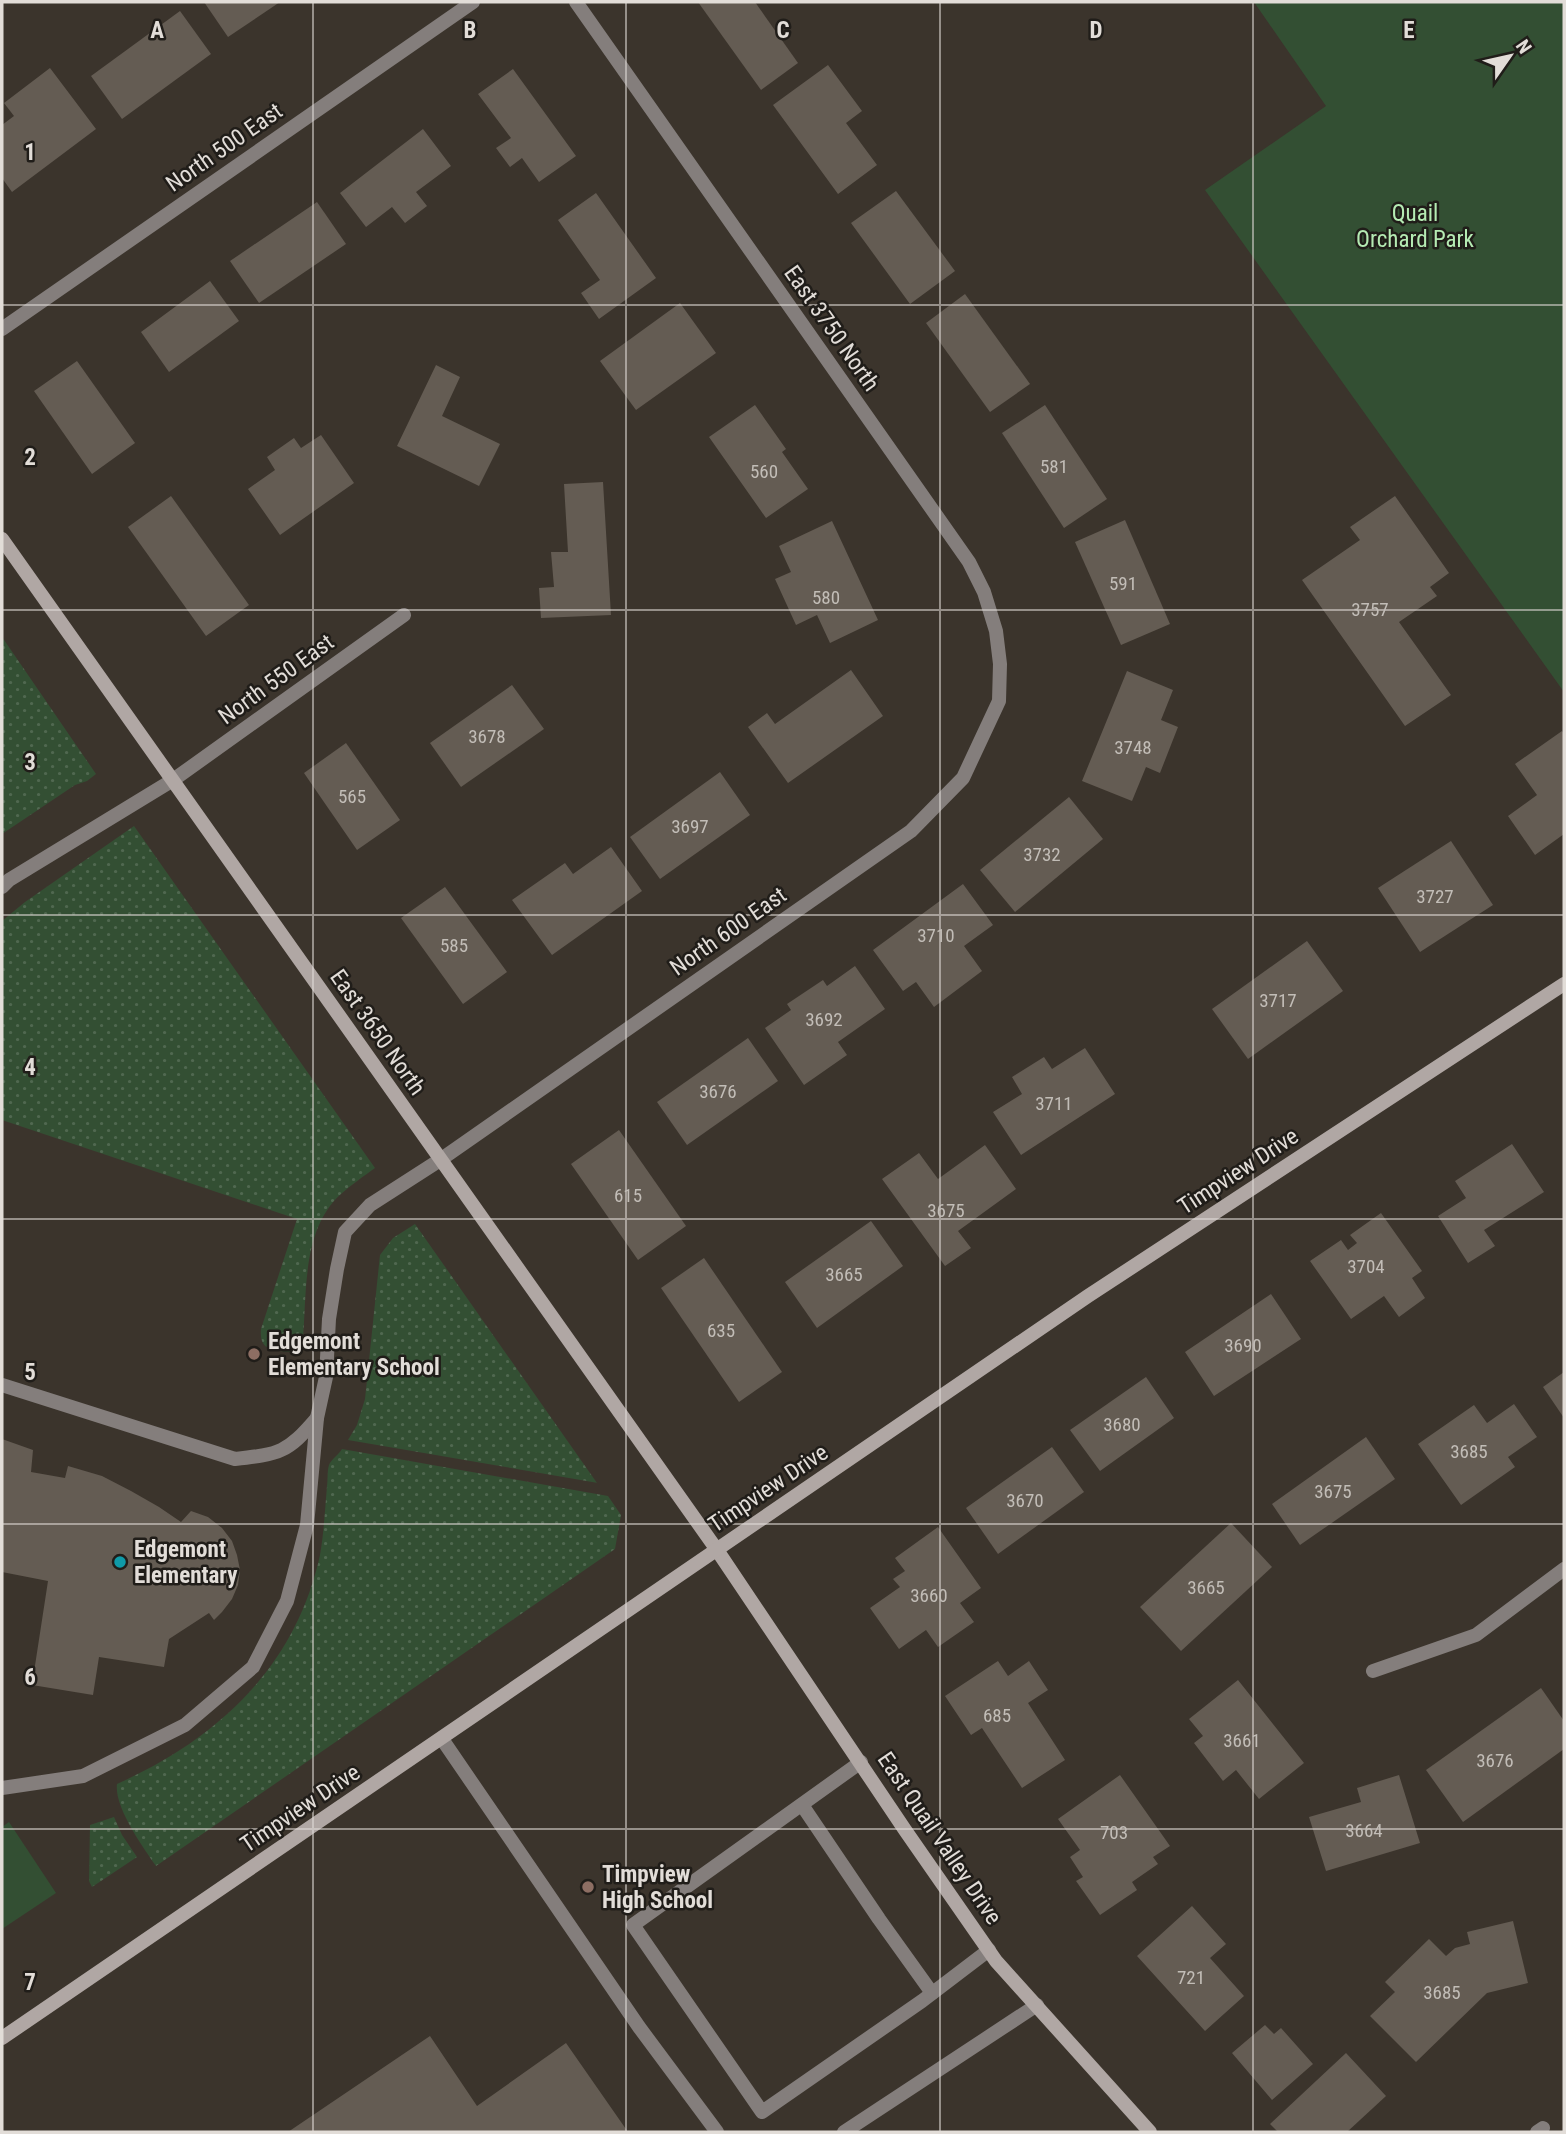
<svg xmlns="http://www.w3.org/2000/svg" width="1566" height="2134" font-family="'Roboto Condensed',sans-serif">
<defs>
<pattern id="grass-dots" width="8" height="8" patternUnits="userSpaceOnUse" patternTransform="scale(1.75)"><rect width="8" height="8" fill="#334f33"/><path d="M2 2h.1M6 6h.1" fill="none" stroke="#506850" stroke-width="1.8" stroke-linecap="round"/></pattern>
</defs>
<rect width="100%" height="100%" fill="#3b342c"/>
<g fill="url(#grass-dots)">
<path d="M2 637 96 774 87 781 75 785 2 834Z"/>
<path d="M134 826 375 1168C364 1176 351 1185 341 1194 302 1229 307 1291 303 1338L298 1347 291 1352C273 1350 259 1351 261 1329L297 1219 2 1120V921L25 902Z"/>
<path d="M415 1224 597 1483H598L348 1440 357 1425 365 1399 380 1255 393 1238Z"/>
<path d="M342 1449 608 1496 621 1515 615 1549 156 1866C143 1847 114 1807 117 1784 218 1739 296 1666 320 1555 324 1532 325 1509 327 1486 328 1480 327 1471 329 1465 331 1460 339 1454 342 1449Z"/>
<path d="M114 1817 122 1835 137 1857 92 1887 89 1881 90 1825Z"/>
</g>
<g fill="#334f33">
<path d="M1254 2H1564V692L1205 190 1326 106Z"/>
<path d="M9 1822 56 1893 2 1929V1827Z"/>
</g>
<g fill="#645c53">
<path d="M204 2H280L228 37Z"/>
<path d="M698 2H755L798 63 761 90Z"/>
<path d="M180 11 211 54 122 119 91 76Z"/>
<path d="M828 65 862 111 846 123 877 165 838 194 773 105Z"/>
<path d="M50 68 96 129 12 192 2 178V125L14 116 4 103Z"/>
<path d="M513 69 576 156 539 182 522 158 510 167 496 148 511 138 478 94Z"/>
<path d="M423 129 451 166 416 192 427 206 405 223 392 207 366 227 340 193Z"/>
<path d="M896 191 955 271 910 304 851 223Z"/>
<path d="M596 193 656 278 599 319 581 293 600 280 558 220Z"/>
<path d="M317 202 346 244 259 303 230 261Z"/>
<path d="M210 281 239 321 169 372 141 332Z"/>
<path d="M965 294 1030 384 990 412 926 323Z"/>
<path d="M680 303 716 353 636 410 600 361Z"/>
<path d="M77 361 135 443 92 474 34 391Z"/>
<path d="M436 365 460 377 442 416 500 444 479 486 397 446Z"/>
<path d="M755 405 786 449 782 452 808 489 766 518 709 437Z"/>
<path d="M1045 405 1107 499 1064 528 1002 433Z"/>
<path d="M321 435 354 483 280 535 248 489 275 470 267 457 294 438 301 448Z"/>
<path d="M603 482 611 615 541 618 539 588 554 587 551 552H568L564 484Z"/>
<path d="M171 496 249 605 206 636 128 527Z"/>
<path d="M1395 496 1449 573 1430 587 1437 596 1399 622 1451 695 1405 726 1302 580 1360 540 1350 527Z"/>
<path d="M1125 520 1170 624 1121 645 1075 542Z"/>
<path d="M832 521 878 620 830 643 817 615 796 625 775 579 791 572 779 546Z"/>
<path d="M851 670 883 716 788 783 748 727 767 713 775 724Z"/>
<path d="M1127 671 1173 690 1161 720 1178 727 1160 773 1146 767 1132 801 1082 781Z"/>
<path d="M512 685 544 729 461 787 430 743Z"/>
<path d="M1562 731 1564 734V834L1535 855 1508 816 1537 795 1515 764Z"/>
<path d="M346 743 400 820 357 850 304 773Z"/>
<path d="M720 772 750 815 660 879 630 837Z"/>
<path d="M1069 797 1103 839 1015 912 980 870Z"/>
<path d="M1451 841 1493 905 1420 952 1378 888Z"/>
<path d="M611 847 642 891 552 955 512 900 565 863 573 874Z"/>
<path d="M963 884 993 925 964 946 982 971 934 1007 916 982 903 991 873 950Z"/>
<path d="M445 887 507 972 463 1004 401 918Z"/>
<path d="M1307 941 1343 991 1248 1059 1212 1009Z"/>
<path d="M855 966 885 1009 838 1042 847 1055 804 1085 765 1028 791 1010 787 1004 823 980 827 986Z"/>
<path d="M748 1038 778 1081 687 1145 657 1102Z"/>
<path d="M1085 1048 1115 1094 1021 1155 993 1112 1022 1094 1012 1077 1044 1057 1052 1069Z"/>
<path d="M619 1130 686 1226 638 1260 571 1164Z"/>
<path d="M1512 1144 1544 1192 1484 1230 1495 1246 1468 1263 1438 1216 1466 1198 1455 1181Z"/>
<path d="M985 1145 1016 1189 958 1231 971 1248 945 1266 882 1179 919 1153 938 1179Z"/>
<path d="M1381 1213 1422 1271 1412 1278 1425 1298 1399 1317 1384 1296 1351 1319 1310 1261 1341 1240 1348 1250 1357 1243 1350 1235Z"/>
<path d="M871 1221 903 1266 817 1328 785 1282Z"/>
<path d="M704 1258 782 1372 739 1402 661 1288Z"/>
<path d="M1271 1294 1301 1339 1214 1396 1185 1352Z"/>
<path d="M1564 1372V1418L1543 1387Z"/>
<path d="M1146 1377 1174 1418 1100 1471 1070 1430Z"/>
<path d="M1514 1404 1537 1437 1508 1457 1515 1467 1461 1505 1418 1444 1474 1405 1487 1423Z"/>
<path d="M1366 1437 1395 1479 1300 1545 1272 1504Z"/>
<path d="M2 1439 33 1450 31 1472 65 1478 68 1466 102 1476 131 1491 159 1507 181 1522 191 1511 208 1517 222 1528 232 1541 237 1555 240 1570 238 1585 232 1599 222 1612 214 1620 209 1613 169 1639 164 1667 99 1657 93 1695 32 1685 48 1581 2 1572Z"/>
<path d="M1052 1447 1084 1492 998 1554 966 1508Z"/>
<path d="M1231 1523 1272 1567 1181 1651 1140 1607Z"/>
<path d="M938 1527 981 1588 960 1603 974 1622 938 1647 926 1630 899 1649 870 1608 900 1587 893 1579 905 1571 895 1558Z"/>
<path d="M998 1661 1008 1676 1029 1661 1048 1690 1028 1703 1065 1760 1022 1788 982 1728 971 1735 945 1696Z"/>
<path d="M1238 1680 1304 1763 1259 1799 1236 1770 1223 1781 1194 1743 1203 1736 1189 1719Z"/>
<path d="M1541 1688 1564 1721V1749L1463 1822 1426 1770Z"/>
<path d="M1120 1775 1170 1846 1153 1857 1158 1864 1132 1882 1137 1890 1100 1915 1076 1881 1083 1877 1070 1857 1080 1850 1058 1819Z"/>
<path d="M1399 1775 1420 1843 1326 1871 1309 1817 1361 1802 1357 1788Z"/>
<path d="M1192 1906 1226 1944 1210 1958 1244 1996 1205 2031 1137 1956Z"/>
<path d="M1513 1921 1528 1983 1487 1993 1416 2062 1370 2016 1395 1992 1385 1982 1429 1939 1446 1956 1455 1948 1470 1944 1467 1932Z"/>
<path d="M1265 2025 1274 2034 1281 2028 1313 2064 1272 2100 1232 2053Z"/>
<path d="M430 2036 477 2106 566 2043 628 2132H288Z"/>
<path d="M1346 2053 1386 2096 1347 2132H1278L1270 2124Z"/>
</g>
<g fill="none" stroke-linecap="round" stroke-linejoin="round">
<g stroke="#847e7c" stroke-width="14">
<path d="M2 887 9 880 173 780"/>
<path d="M2 1385 235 1459C280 1454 287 1453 317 1418"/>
<path d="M442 1739 639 2027 717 2132"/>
<path d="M861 1762 633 1925 762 2112 922 2001 989 1950"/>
<path d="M2 1788 83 1776 185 1725 253 1667 287 1601 307 1525 317 1418 326 1377 329 1319 337 1269 345 1232 370 1205 440 1160"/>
<path d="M802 1805 879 1919 932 1993"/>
<path d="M844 2132 1037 2005"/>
</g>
<g stroke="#847e7c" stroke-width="14">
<path d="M2 329 473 2"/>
<path d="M173 780 404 615"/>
<path d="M440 1160 911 831 963 778 999 701 1000 664 996 631 984 592 969 562 576 2"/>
<path d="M1373 1671 1476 1635 1564 1569"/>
<path d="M1537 2132 1543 2128"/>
</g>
<g stroke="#b0a7a4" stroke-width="14">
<path d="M2 539 717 1550 905 1830 996 1961 1150 2132"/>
<path d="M2 2038 1088 1296 1564 984"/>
</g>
</g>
<path fill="none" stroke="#e2ddd8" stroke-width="2" stroke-opacity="0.55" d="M313 2V2132M626 2V2132M940 2V2132M1253 2V2132M2 305H1564M2 610H1564M2 915H1564M2 1219H1564M2 1524H1564M2 1829H1564"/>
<g fill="#8d6e63" stroke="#201d19" stroke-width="2.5">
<circle cx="254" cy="1354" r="7"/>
<circle cx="588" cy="1887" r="7"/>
</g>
<circle fill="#0f9aa8" stroke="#201d19" stroke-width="2.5" cx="120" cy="1562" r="7"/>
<g text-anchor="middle" stroke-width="5" stroke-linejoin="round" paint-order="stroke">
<g font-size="19" fill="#c2bdb7">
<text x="1054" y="473">581</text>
<text x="764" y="478">560</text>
<text x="1123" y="590">591</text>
<text x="826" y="604">580</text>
<text x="1370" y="616">3757</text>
<text x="487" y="743">3678</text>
<text x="1133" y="754">3748</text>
<text x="352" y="803">565</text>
<text x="690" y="833">3697</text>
<text x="1042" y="861">3732</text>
<text x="1435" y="903">3727</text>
<text x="936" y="942">3710</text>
<text x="454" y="952">585</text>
<text x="1278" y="1007">3717</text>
<text x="824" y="1026">3692</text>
<text x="718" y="1098">3676</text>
<text x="1054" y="1110">3711</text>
<text x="628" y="1202">615</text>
<text x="946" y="1217">3675</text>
<text x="1366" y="1273">3704</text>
<text x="844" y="1281">3665</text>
<text x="721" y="1337">635</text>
<text x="1243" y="1352">3690</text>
<text x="1122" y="1431">3680</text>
<text x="1469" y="1458">3685</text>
<text x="1333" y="1498">3675</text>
<text x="1025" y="1507">3670</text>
<text x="1206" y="1594">3665</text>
<text x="929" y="1602">3660</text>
<text x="997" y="1722">685</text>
<text x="1242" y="1747">3661</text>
<text x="1495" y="1767">3676</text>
<text x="1364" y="1837">3664</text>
<text x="1114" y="1839">703</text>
<text x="1191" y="1984">721</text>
<text x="1442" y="1999">3685</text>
</g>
<g font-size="23" fill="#e2ddd8" stroke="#201d19">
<text transform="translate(224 147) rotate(-35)" y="8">North 500 East</text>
<text transform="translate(832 328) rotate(55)" y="8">East 3750 North</text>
<text transform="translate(276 679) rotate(-36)" y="8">North 550 East</text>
<text transform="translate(728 931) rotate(-35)" y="8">North 600 East</text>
<text transform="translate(378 1032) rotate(55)" y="8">East 3650 North</text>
<text transform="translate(1238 1171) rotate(-33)" y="8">Timpview Drive</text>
<text transform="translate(768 1488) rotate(-34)" y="8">Timpview Drive</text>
<text transform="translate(300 1808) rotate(-34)" y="8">Timpview Drive</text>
<text transform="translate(940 1838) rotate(56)" y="8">East Quail Valley Drive</text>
</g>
<g font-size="23" fill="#b5ebb3" stroke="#201d19">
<text x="1415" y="221">Quail<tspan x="1415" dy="26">Orchard Park</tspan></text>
</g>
<g font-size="23" font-weight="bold" fill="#e2ddd8" stroke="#201d19" text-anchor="start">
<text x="268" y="1349">Edgemont<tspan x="268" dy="26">Elementary School</tspan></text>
<text x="134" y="1557">Edgemont<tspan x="134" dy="26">Elementary</tspan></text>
<text x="602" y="1882">Timpview<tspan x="602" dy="26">High School</tspan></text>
</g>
</g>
<g font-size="23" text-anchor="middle" font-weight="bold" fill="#e2ddd8" stroke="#201d19" stroke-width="5" stroke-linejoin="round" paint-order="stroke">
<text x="157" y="38">A</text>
<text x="470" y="38">B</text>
<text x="783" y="38">C</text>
<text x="1096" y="38">D</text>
<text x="1409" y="38">E</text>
<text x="30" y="160">1</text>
<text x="30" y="465">2</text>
<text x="30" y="770">3</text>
<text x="30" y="1075">4</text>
<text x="30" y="1380">5</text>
<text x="30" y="1685">6</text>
<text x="30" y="1990">7</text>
</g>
<rect width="1566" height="2134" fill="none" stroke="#e2ddd8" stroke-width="7"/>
<g transform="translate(1510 56) rotate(56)" stroke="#201d19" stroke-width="5" paint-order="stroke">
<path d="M0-5L12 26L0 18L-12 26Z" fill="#e2ddd8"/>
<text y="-10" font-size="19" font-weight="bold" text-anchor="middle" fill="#e2ddd8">N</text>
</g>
</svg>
